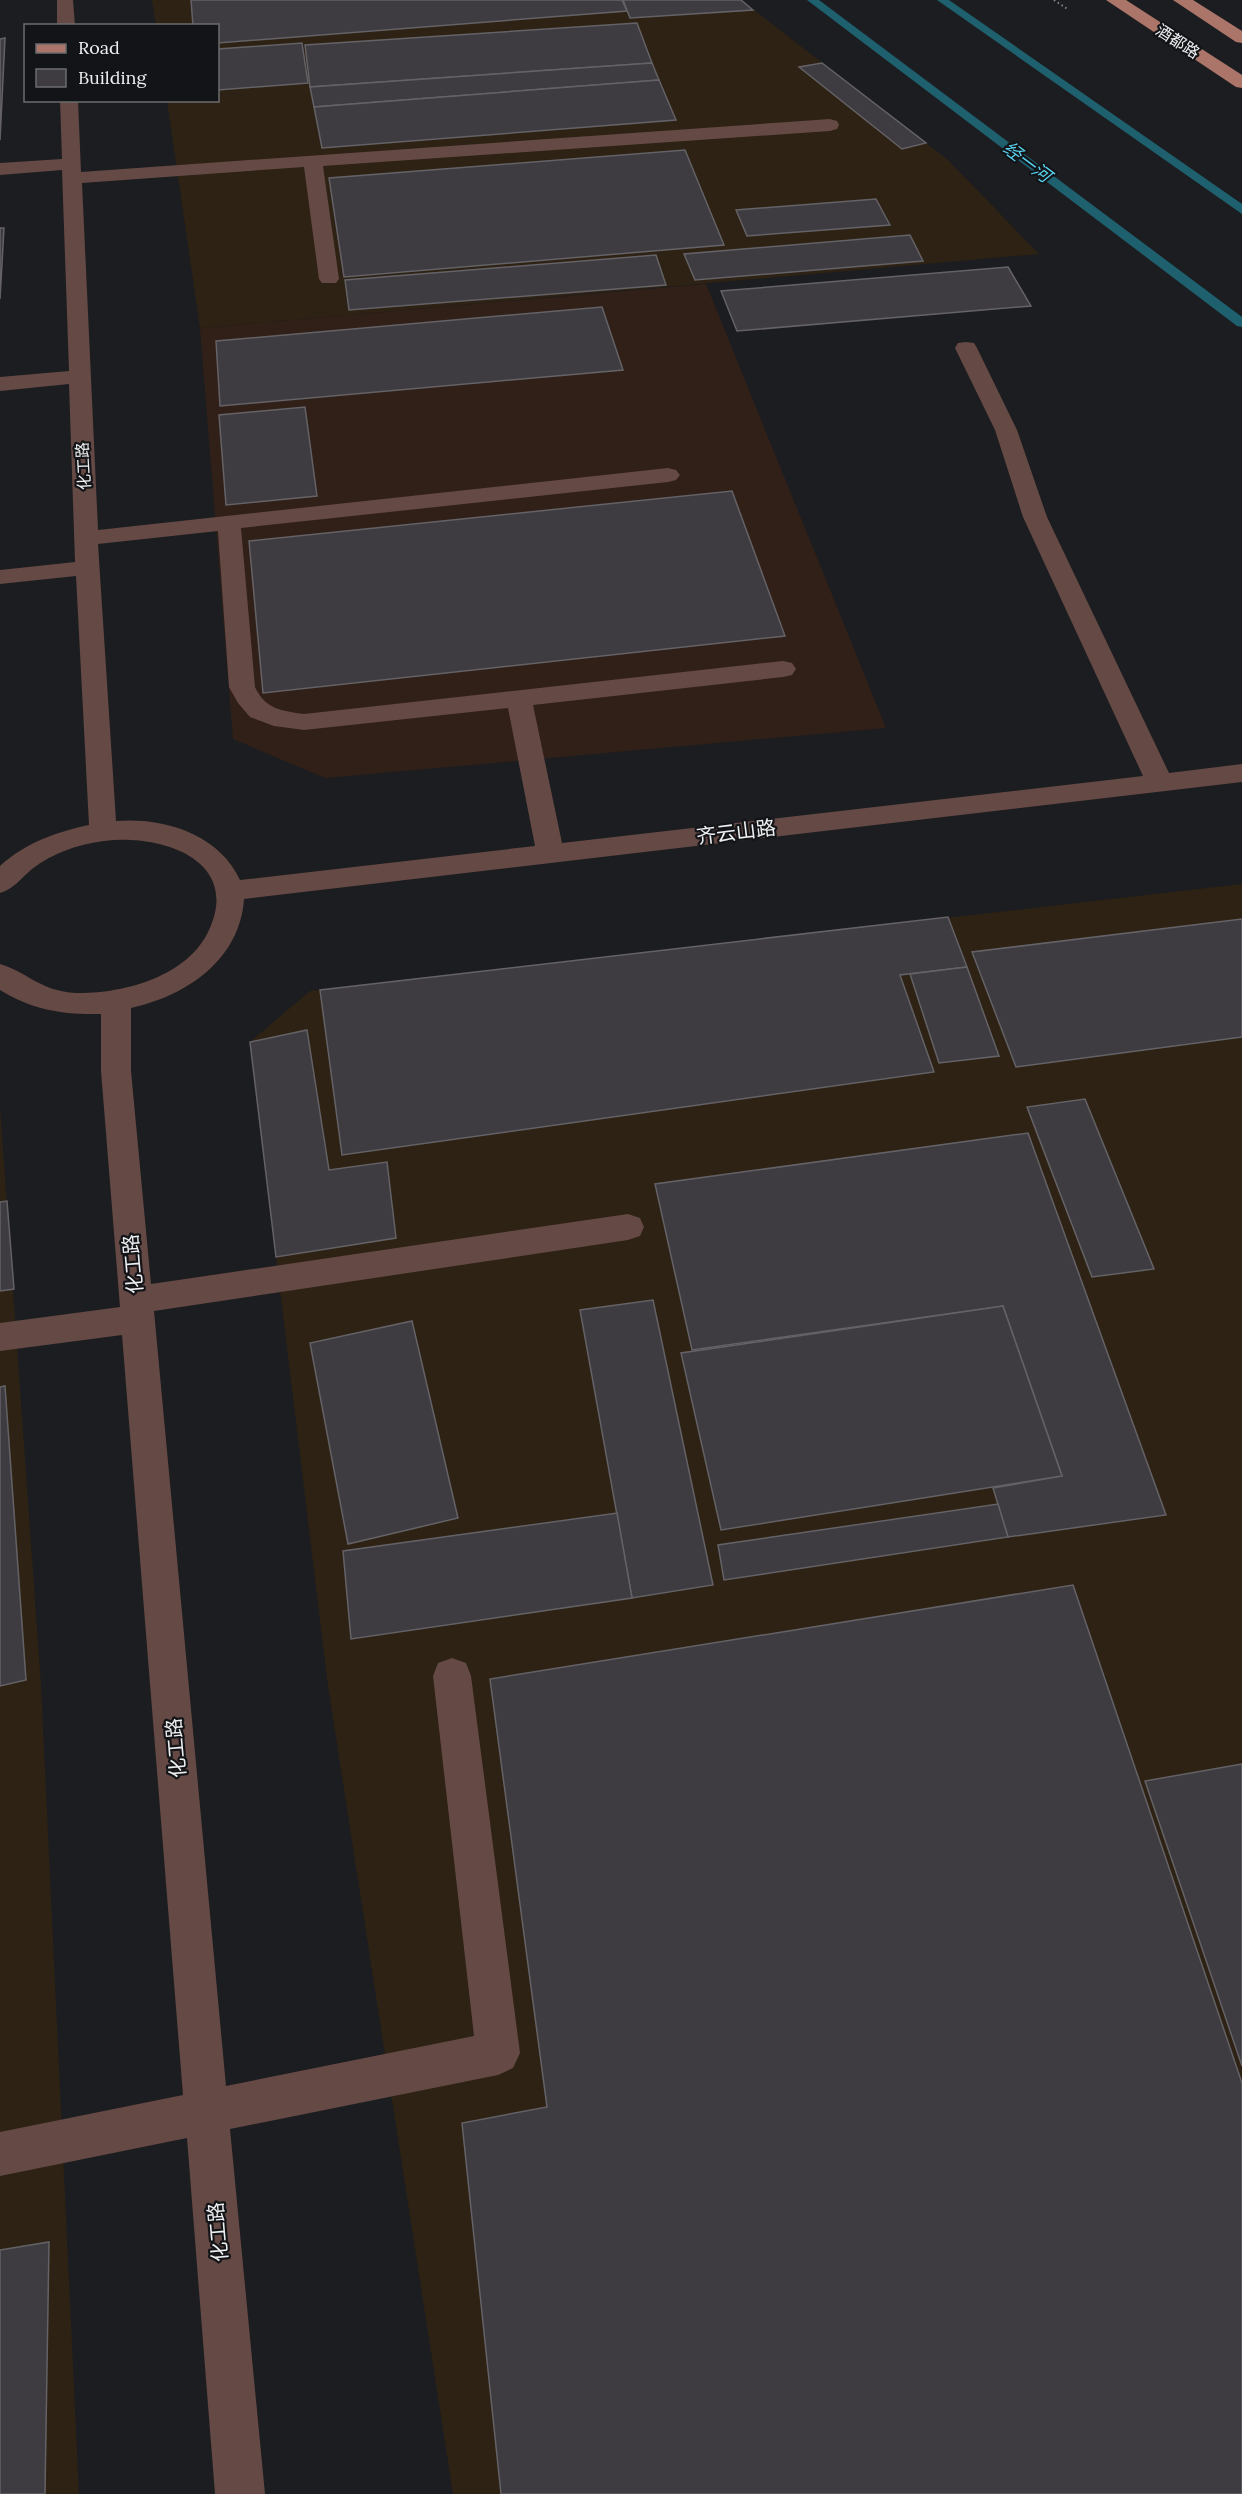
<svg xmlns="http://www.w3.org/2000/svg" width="1242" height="2494" font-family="Lora,'Noto Sans SC',serif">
<rect width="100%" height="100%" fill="#1c1d20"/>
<path fill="#312018" d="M706 284 886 728 325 778 233 739 200 328Z"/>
<g fill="#2d2214">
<path d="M152 0H741L948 160 1039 254 200 328 167 101 218 100V26L156 25Z"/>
<path d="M1242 884V2494H453L328 1686 250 1042 310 991Z"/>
<path d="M0 1107 41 1685 79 2494H0Z"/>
</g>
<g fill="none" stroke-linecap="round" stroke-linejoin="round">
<g fill="#1f606f" fill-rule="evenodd">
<path d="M807 0H819L1242 317V327L1237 326Z"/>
<path d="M937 0H949L1242 204V214Z"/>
</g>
</g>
<g fill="#3e3c40" stroke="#646266" stroke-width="1.5">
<path d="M191 0H622L627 11 218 43V26H193Z"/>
<path d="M623 0H741L753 10 630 18Z"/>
<path d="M637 23 652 63 310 87 305 45Z"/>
<path d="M5 38 0 140V39Z"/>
<path d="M302 43 308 83 218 90V49Z"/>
<path d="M652 63 659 80 314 107 310 87Z"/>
<path d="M822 63 926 143 902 149 799 67Z"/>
<path d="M659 80 676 120 322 148 314 107Z"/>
<path d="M685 150 724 245 344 277 329 178Z"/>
<path d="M876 199 890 225 747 236 736 210Z"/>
<path d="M0 228H4L0 299Z"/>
<path d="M910 235 923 261 695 280 684 254Z"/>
<path d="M656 255 666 285 349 310 345 280Z"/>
<path d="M1008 267 1031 306 737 331 721 291Z"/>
<path d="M602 307 623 370 220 406 216 341Z"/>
<path d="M305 407 317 496 226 505 219 415Z"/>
<path d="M732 491 785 636 263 693 249 541Z"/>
<path d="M948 917 967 967 900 975 934 1072 342 1155 320 990Z"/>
<path d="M1242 919V1037L1016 1067 972 952Z"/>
<path d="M967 967 999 1056 939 1063 910 974Z"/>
<path d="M307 1030 329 1170 387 1162 396 1238 276 1257 250 1042Z"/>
<path d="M1085 1099 1154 1269 1092 1277 1027 1107Z"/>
<path d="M1028 1133 1166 1515 1008 1537 993 1488 1062 1476 1003 1306 692 1350 655 1184Z"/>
<path d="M7 1201 14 1289 0 1291V1202Z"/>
<path d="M653 1300 713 1585 632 1598 580 1310Z"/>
<path d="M1003 1306 1062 1476 721 1530 681 1353Z"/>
<path d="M412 1321 458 1518 348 1544 310 1343Z"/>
<path d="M5 1386 26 1680 0 1686V1387Z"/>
<path d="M998 1504 1008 1537 724 1580 718 1545Z"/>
<path d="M617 1513 632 1598 351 1639 343 1551Z"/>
<path d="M1073 1585 1242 2083V2494H501L462 2123 547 2107 490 1679Z"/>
<path d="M1242 1764V2066L1145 1781Z"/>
<path d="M49 2242 45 2494H0V2250Z"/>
</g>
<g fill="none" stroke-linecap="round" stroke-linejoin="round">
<path stroke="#838486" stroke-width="2" stroke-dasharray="1.5 3" stroke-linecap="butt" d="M1054 0 1069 10"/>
<g fill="#654944" fill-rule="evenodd">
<path d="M57 0H73L75 26H57Z"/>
<path d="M60 100H78L81 172 830 119 837 121 839 125 837 129 830 131 323 166 339 279 336 283H322L319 279 304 167 82 183 98 530 668 468 676 470 680 475 676 480 668 482 241 528 255 687C265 709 282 711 304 714L783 661 792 663 796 669 792 675 783 677 533 705 562 843 1143 776 1023 517 995 430 955 348 958 343 966 342 974 343 977 348 1017 430 1047 517 1169 773 1242 764V782L244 899C240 960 186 996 131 1008V1071L151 1284 628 1214 640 1218 644 1227 640 1236 628 1240 154 1311 226 2086 474 2036 433 1676 438 1663 452 1658 466 1663 471 1676 520 2053 513 2068 498 2075 230 2129 265 2494H215L187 2138 0 2176V2132L183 2095 122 1335 0 1351V1323L120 1307 101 1071V1014C64 1015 32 1010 0 990V964C29 973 40 991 76 993 122 994 188 977 209 930 242 858 158 834 104 841 78 844 53 853 32 869 21 878 14 889 0 893V866C25 843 56 832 89 825L76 576 0 584V570L75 562 69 384 0 391V377L69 371 62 170 0 175V163L62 159ZM218 531 229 687 238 703 250 717 274 726 304 730 508 708 535 846 240 880C219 834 164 817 116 821L98 544Z"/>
</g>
<g fill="#ac756a" fill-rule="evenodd">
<path d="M1106 0H1126L1242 75V88L1236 87Z"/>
<path d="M1173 0H1193L1242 31V43L1236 42Z"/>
</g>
</g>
<g text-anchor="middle" stroke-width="4.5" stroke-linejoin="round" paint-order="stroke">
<g font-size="16" fill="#eeeff1" stroke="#131417">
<text transform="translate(1178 41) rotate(33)" y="6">酒都路</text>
<text transform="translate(83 466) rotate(-93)" y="6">化工路</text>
</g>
<g font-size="18" font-style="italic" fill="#58d3f1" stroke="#131417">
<text transform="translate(1027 162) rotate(37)" y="6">经一河</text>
</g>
<g font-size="20" fill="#eeeff1" stroke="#131417">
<text transform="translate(736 832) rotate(-7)" y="7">齐云山路</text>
<text transform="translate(133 1264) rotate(-95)" y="7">化工路</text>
<text transform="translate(176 1748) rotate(-95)" y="7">化工路</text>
<text transform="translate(218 2232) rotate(-95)" y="7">化工路</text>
</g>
</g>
<rect x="24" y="24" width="195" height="78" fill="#131417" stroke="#6b6c6e" stroke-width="1.5"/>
<rect x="36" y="44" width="30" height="9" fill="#ac756a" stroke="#6b6c6e" stroke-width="1.5"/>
<text x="78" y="54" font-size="18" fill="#eeeff1">Road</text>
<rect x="36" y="69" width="30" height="18" fill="#3e3c40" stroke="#6b6c6e" stroke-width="1.5"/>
<text x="78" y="84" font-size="18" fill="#eeeff1">Building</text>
</svg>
